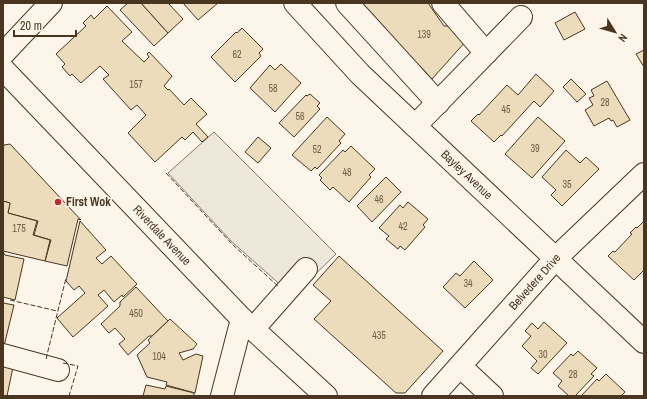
<svg xmlns="http://www.w3.org/2000/svg" width="647" height="399" font-family="'Archivo Narrow',sans-serif">
<rect width="100%" height="100%" fill="#fbf6e9"/>
<path fill="#ede7d9" stroke="#887966" d="M214 132 336 254 293 296 231 241 168 173Z"/>
<g fill="#ecdcbc" stroke="#4a3520">
<path d="M128 3H141L168 33 154 46 120 10Z"/>
<path d="M141 3H168L183 19 168 33Z"/>
<path d="M183 3H218L198 20Z"/>
<path d="M360 3H428L444 26H449L466 41 432 79Z"/>
<path d="M107 6 132 32 122 41 144 62 149 57 147 54 149 52 172 76 164 86 168 90 169 89 184 105 191 98 207 114 196 124 208 137 202 142 193 132 185 140 182 137 155 162 128 133 146 115 137 105 131 110 103 79 109 75 100 66 81 83 72 74 70 76 62 67 65 64 56 54 86 26 83 23 91 15 94 19Z"/>
<path d="M575 12 585 29 564 40 555 23Z"/>
<path d="M242 28 263 49 259 53 261 56 235 82 211 57 236 32 237 33Z"/>
<path d="M644 50V67L636 54Z"/>
<path d="M281 64 301 83 275 112 250 88 270 65 275 70Z"/>
<path d="M536 74 554 91 540 107 534 101 502 136 501 135 494 142 471 121 478 114 479 115 507 85 518 95Z"/>
<path d="M571 79 586 94 577 102 563 87Z"/>
<path d="M607 81 630 120 617 127 613 120 611 121 609 118 594 126 585 110 593 105 589 98 594 96 591 90Z"/>
<path d="M310 94 320 103 317 106 320 109 294 137 279 123 306 95 307 96Z"/>
<path d="M327 117 345 134 339 141 341 143 317 169 315 167 311 171 292 155Z"/>
<path d="M538 117 565 141 532 178 505 154Z"/>
<path d="M258 137 271 148 258 163 245 152Z"/>
<path d="M10 144 81 220 78 219 67 266 45 261 51 240 34 235 38 221 8 213 10 203 3 201V148L4 145Z"/>
<path d="M351 146 375 169 369 175 371 177 349 202 333 187 330 190 320 180 322 178 319 175 343 150 345 152Z"/>
<path d="M566 150 580 163 586 157 599 169 562 206 551 195 556 190 542 177Z"/>
<path d="M386 177 401 192 372 222 357 206Z"/>
<path d="M3 201 10 203 8 213 37 221 33 235 50 240 45 261 3 251Z"/>
<path d="M408 202 428 219 423 225 425 227 405 250 400 246 398 249 386 239 389 236 379 228 400 205 403 208Z"/>
<path d="M80 221 106 250 96 258 102 264 111 256 137 284 123 297 122 295 114 302 104 290 98 295 108 306 73 337 57 318 85 293 79 286 74 290 66 281Z"/>
<path d="M644 221V270L634 280 608 256 613 251 615 252 632 234 630 233 636 227 637 228Z"/>
<path d="M3 252 5 255 24 259 15 300 3 297Z"/>
<path d="M339 256 443 351 405 393H396L314 319 331 301 313 285Z"/>
<path d="M474 261 493 280 465 308 443 287 456 273 460 276Z"/>
<path d="M136 287 168 321 152 336H149L128 355 119 344 125 339 115 328 109 333 101 324 120 306V302Z"/>
<path d="M3 303 14 305 4 346 3 345Z"/>
<path d="M170 319 197 344 193 349 179 353 183 360 196 354 203 356 195 393 166 385 167 382 147 377 137 355 150 343 148 340Z"/>
<path d="M544 322 567 343 538 374 531 368 537 361 522 346 531 336 525 331 532 323 538 329Z"/>
<path d="M578 351 597 368 591 374 594 376 575 396H569L558 386 562 381 553 373 571 354 573 356Z"/>
<path d="M3 364 13 367 7 396H3Z"/>
<path d="M606 374 625 392 621 396H581L597 379 599 381Z"/>
<path d="M146 385 165 389 166 386 194 393V396H143Z"/>
</g>
<g fill="none" stroke-linecap="round" stroke-linejoin="round">
<defs>
<g id="minor">
<path id="s1" d="M295 3 360 74 644 342"/>
<path d="M347 3 438 103"/>
<path d="M443 3 486 53"/>
<path d="M3 54 51 3"/>
<path d="M415 126 521 17"/>
<path d="M253 329 306 269"/>
<path d="M3 355 58 370"/>
<path d="M460 366 492 396"/>
<path d="M222 396 242 319"/>
<path id="s2" d="M433 396 556 258 644 174"/>
</g>
<g id="major">
<path id="s3" d="M3 69 242 319 326 396"/>
</g>
</defs>
<use href="#minor" stroke="#4a3520" stroke-width="24"/>
<use href="#major" stroke="#4a3520" stroke-width="24"/>
<use href="#minor" stroke="#fbf6e9" stroke-width="22"/>
<use href="#major" stroke="#fbf6e9" stroke-width="22"/>
<g stroke="#4a3520" stroke-width="1" stroke-dasharray="5 2" stroke-linecap="butt">
<path d="M166 173 233 245 279 287"/>
<path d="M10 300 57 311"/>
<path d="M46 359 66 278"/>
<path d="M63 363 78 366 69 396"/>
</g>
</g>
<circle fill="#c62828" stroke="#fbf6e9" stroke-width="1.5" cx="58" cy="202" r="4"/>
<g text-anchor="middle" stroke-width="3" stroke-linejoin="round" paint-order="stroke">
<g font-size="10" fill="#725f47">
<text x="424" y="38">139</text>
<text x="237" y="58">62</text>
<text x="136" y="88">157</text>
<text x="273" y="92">58</text>
<text x="605" y="106">28</text>
<text x="506" y="113">45</text>
<text x="300" y="120">56</text>
<text x="535" y="152">39</text>
<text x="317" y="153">52</text>
<text x="347" y="176">48</text>
<text x="567" y="188">35</text>
<text x="379" y="203">46</text>
<text x="403" y="230">42</text>
<text x="19" y="232">175</text>
<text x="468" y="287">34</text>
<text x="136" y="317">450</text>
<text x="379" y="339">435</text>
<text x="543" y="358">30</text>
<text x="159" y="360">104</text>
<text x="573" y="378">28</text>
</g>
<g font-size="12" fill="#4a3520" stroke="#fbf6e9">
<text dy="4" stroke="none"><textPath href="#s1" startOffset="243">Bayley Avenue</textPath></text>
<text dy="4" stroke="none"><textPath href="#s3" startOffset="230">Riverdale Avenue</textPath></text>
<text dy="4" stroke="none"><textPath href="#s2" startOffset="153">Belvedere Drive</textPath></text>
</g>
<g font-size="12" font-weight="bold" fill="#4a3520" stroke="#fbf6e9" text-anchor="start">
<text x="66" y="206">First Wok</text>
</g>
</g>
<rect width="647" height="399" fill="none" stroke="#4a3520" stroke-width="8"/>
<g transform="translate(615 32) rotate(127)" stroke="#fbf6e9" stroke-width="3" paint-order="stroke">
<path d="M0-3L7 15L0 10L-7 15Z" fill="#4a3520"/>
<text y="-6" font-size="11" font-weight="bold" text-anchor="middle" fill="#4a3520">N</text>
</g>
<path d="M14 30v6h62v-6" fill="none" stroke="#4a3520" stroke-width="2"/>
<text x="20" y="30" font-size="12" fill="#4a3520" stroke="#fbf6e9" stroke-width="3" paint-order="stroke">20 m</text>
</svg>
